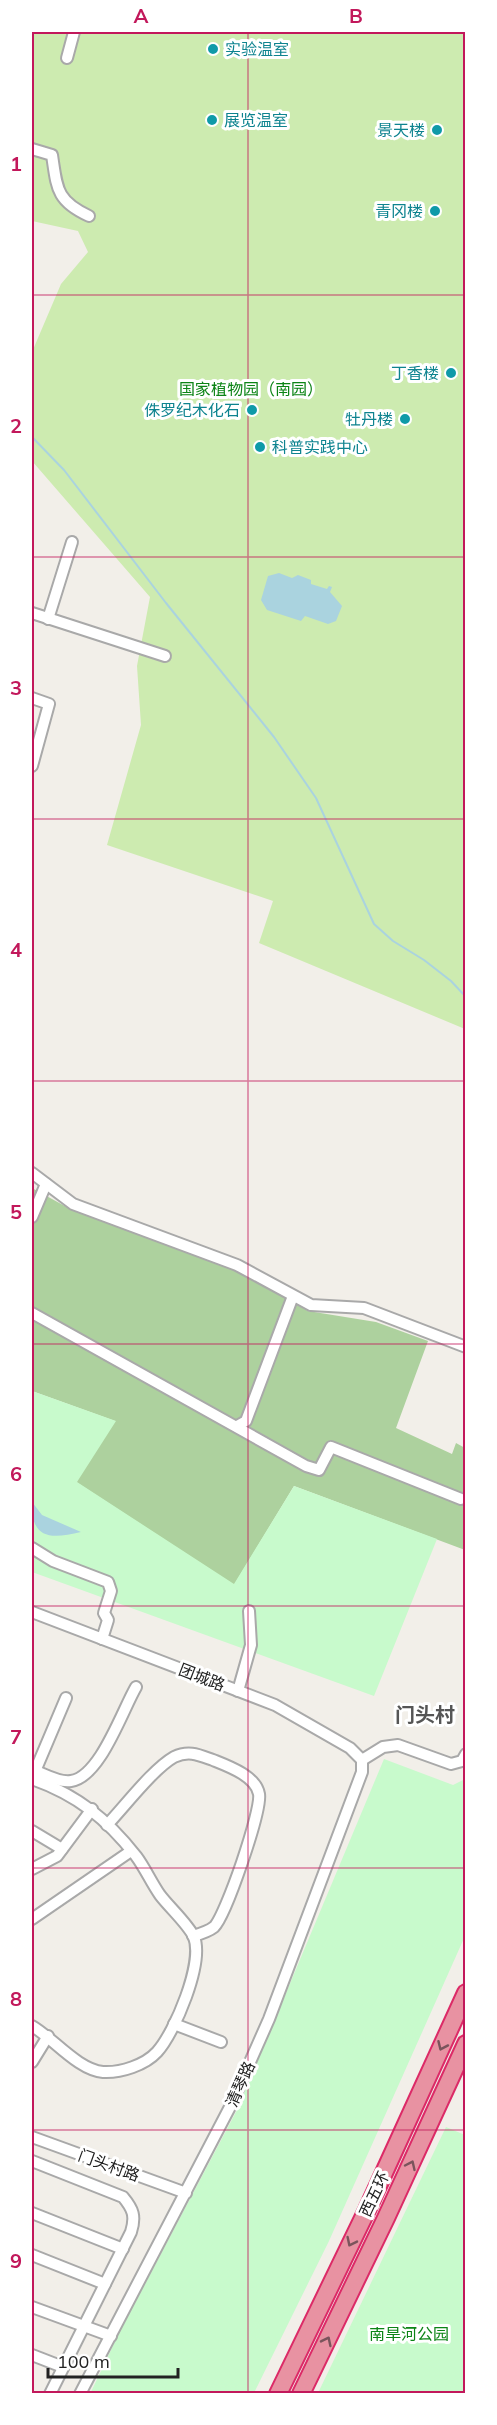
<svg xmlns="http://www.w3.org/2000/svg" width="497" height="2425" font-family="Mulish,'Noto Sans SC',sans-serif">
<rect width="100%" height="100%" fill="#f2efe9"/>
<path fill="#cdebb0" d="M32 32H459L465 34V1029L259 943 273 901 107 845 141 725 137 666 150 597 32 461V352L61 284 88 252 78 231 32 221Z"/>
<path fill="#add19e" d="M32 1188 72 1210 239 1272 308 1311 376 1322 428 1341 396 1428 452 1454 456 1443 465 1448V1550L294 1486 234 1585 76 1482 115 1421 32 1391Z"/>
<g fill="#c8facc">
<path d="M32 1391 116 1421 77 1482 234 1584 294 1486 437 1539 374 1696 32 1572Z"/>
<path d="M384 1759 453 1785 465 1779V1936L329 2241 254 2393 90 2394 119 2333 237 2110Z"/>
<path d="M446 2127 465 2135V2393H318Z"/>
</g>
<g fill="#aad3df">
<path d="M279 573 292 578 298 575 311 580V584L327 589 329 586 332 587 330 592 342 606 336 621 328 624 305 616 301 621 267 610 261 600 268 576Z"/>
<path d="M32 1502 42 1515 81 1532C51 1539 31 1540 32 1502Z"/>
</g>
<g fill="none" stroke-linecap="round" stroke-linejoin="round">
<path stroke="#aad3df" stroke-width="2" d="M32 437 64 470 166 603 274 737 316 798 374 924 393 941 424 960 451 981 466 997"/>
<defs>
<g id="minor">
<path d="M67 58 74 32"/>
<path d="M32 149 52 155C57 188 56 201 89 216"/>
<path d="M32 613 165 656"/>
<path d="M48 619 72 542"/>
<path d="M32 698 49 704 32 766"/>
<path d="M32 1173 73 1204 237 1265 311 1305 364 1308 466 1347"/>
<path d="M32 1217 46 1184"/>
<path d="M32 1313 306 1466 319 1470 331 1447 461 1499"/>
<path d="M237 1426 246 1421 293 1296"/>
<path d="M32 1548 53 1561 108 1582 111 1591 104 1613 108 1620 102 1639"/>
<path d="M32 1612 275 1705 350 1748 362 1760"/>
<path d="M238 1691 251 1645 249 1611"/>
<path d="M362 1760 383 1747 398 1745 451 1764 462 1761 466 1754"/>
<path d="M36 1771C46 1775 60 1783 71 1781 100 1777 122 1711 136 1687"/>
<path d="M33 1776 66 1698"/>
<path d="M32 1779C77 1795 106 1818 136 1856 145 1868 151 1882 160 1895 169 1907 188 1924 194 1937 204 1963 175 2032 157 2052 145 2065 121 2073 103 2072 78 2070 53 2038 32 2026"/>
<path d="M107 1825C125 1806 153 1769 174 1757 189 1750 199 1755 213 1760 228 1766 256 1776 259 1794 262 1810 226 1915 214 1927 209 1931 200 1934 193 1936"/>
<path d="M32 1831 62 1849"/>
<path d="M32 1869 57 1856 92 1809"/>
<path d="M32 1919 131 1851"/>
<path d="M174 2024 221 2042"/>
<path d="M32 2062 48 2036"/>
<path d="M32 2137 186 2193"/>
<path d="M32 2161 123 2197C133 2209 136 2216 131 2232L50 2394"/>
<path d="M32 2213 123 2249"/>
<path d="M32 2255 105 2284"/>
<path d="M32 2307 111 2336"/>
<path d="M32 2355 63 2367"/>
<path d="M80 2394 231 2105 269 2019 362 1772V1760"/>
</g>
<g id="highway">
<path d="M278 2394 367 2210 466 1993"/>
<path d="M301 2394 386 2218 466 2044"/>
</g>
</defs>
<use href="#minor" stroke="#a9a9a9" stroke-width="14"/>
<use href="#highway" stroke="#dc2a67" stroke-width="20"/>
<use href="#minor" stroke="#fff" stroke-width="10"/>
<use href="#highway" stroke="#e892a2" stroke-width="16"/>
</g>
<defs><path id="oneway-chevron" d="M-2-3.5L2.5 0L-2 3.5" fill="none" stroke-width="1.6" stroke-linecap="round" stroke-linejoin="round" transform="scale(1.5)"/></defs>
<g stroke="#7b545c">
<use href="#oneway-chevron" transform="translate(442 2046) rotate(114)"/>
<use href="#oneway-chevron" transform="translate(411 2165) rotate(-65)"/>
<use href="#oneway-chevron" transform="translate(351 2242) rotate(116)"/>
<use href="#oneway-chevron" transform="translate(327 2341) rotate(-64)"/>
</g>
<path fill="none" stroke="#c2185b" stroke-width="1.5" stroke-opacity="0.55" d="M248 32V2394M32 295H466M32 557H466M32 819H466M32 1081H466M32 1344H466M32 1606H466M32 1868H466M32 2130H466"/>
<g fill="#0f9aa8" stroke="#fff" stroke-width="2">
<circle cx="213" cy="49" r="6"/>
<circle cx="212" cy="120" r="6"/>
<circle cx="437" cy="130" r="6"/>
<circle cx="435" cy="211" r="6"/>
<circle cx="451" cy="373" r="6"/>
<circle cx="252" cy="410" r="6"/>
<circle cx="405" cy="419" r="6"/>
<circle cx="260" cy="447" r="6"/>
</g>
<g text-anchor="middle" stroke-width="6" stroke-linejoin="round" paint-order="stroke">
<g font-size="16" fill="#0d838f" stroke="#fff" text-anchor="end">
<text x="225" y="55" text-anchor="start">实验温室</text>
<text x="224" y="126" text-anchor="start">展览温室</text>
<text x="425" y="136">景天楼</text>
<text x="423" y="217">青冈楼</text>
<text x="439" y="379">丁香楼</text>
<text x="240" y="416">侏罗纪木化石</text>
<text x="393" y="425">牡丹楼</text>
<text x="272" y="453" text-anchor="start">科普实践中心</text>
</g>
<g font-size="16" fill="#0c8416" stroke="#fff">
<text x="251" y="395">国家植物园（南园）</text>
<text x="409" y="2340">南旱河公园</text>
</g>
<g font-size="16" fill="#222" stroke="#fff">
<text transform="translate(202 1677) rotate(21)" y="6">团城路</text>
<text transform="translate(240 2084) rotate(-66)" y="6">清琴路</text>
<text transform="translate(109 2165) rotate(20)" y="6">门头村路</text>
<text transform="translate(374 2194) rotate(-65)" y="6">西五环</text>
</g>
<g font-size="20" font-weight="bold" fill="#555" stroke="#fff">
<text x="425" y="1722">门头村</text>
</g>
</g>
<rect width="497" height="2425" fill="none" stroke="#ffffff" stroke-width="66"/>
<path d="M48 2368v9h130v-9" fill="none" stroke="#222222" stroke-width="3"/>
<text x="57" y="2368" font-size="18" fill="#222222" stroke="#ffffff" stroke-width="4.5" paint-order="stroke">100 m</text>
<rect x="33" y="33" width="431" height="2359" fill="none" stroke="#c2185b" stroke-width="2"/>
<g font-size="20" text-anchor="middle" font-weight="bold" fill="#c2185b">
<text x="141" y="23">A</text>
<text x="356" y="23">B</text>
<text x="16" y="171">1</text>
<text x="16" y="433">2</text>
<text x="16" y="695">3</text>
<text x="16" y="957">4</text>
<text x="16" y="1219">5</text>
<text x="16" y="1481">6</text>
<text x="16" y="1744">7</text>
<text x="16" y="2006">8</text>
<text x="16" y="2268">9</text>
</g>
</svg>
